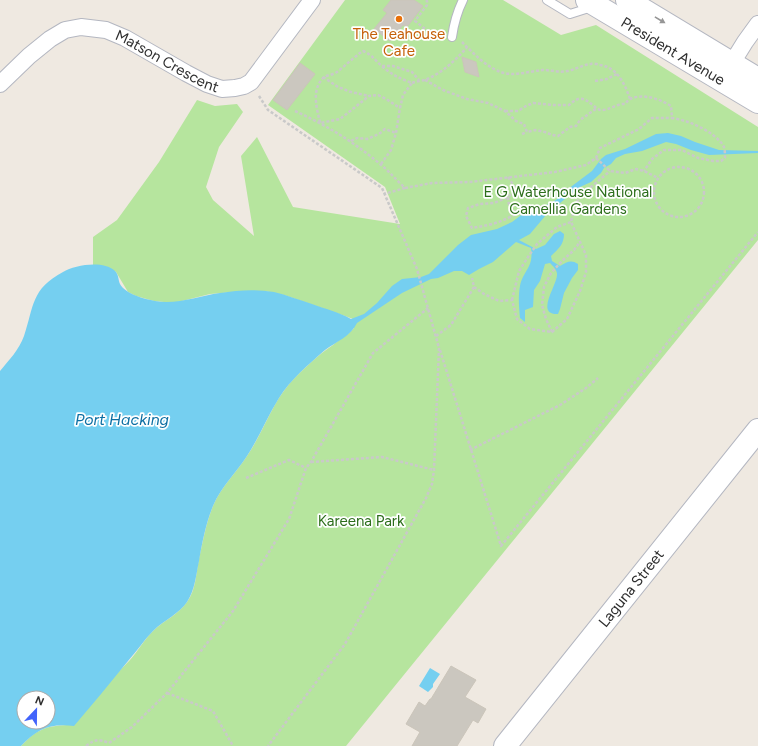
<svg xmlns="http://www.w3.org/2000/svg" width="758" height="746" font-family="Figtree,sans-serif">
<rect width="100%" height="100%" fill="#efe9e1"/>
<path fill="#b6e59e" d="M345 0H503L561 35 596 25 758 127V240L346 746H21C36 730 45 726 67 725 88 703 109 682 130 660 138 651 144 640 153 631 163 621 178 615 187 602 196 590 196 573 199 559 203 541 206 523 213 506 221 487 236 473 247 456 263 433 271 405 290 383 302 370 318 355 333 345 340 339 348 335 354 328L353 319 345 316 284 295 265 291H248L222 293 210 294 174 303 154 301 136 296 128 292 116 272 107 267 93 265V237L117 220 159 162 197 100 215 106 237 104 243 112 219 147 206 187 213 200 254 236 241 156 257 137 293 207 400 224 385 187 268 105Z"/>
<g fill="#75cff0" fill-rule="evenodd">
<path d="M668 133 681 136 695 142 719 150 758 151V153L709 155 691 150 676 144 666 142 642 151 625 154 616 158 611 164 604 168 601 173 591 182 580 187 572 193 546 215 530 234 519 240 536 249 545 245 554 234 560 231 564 234C564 245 558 249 551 256L552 261 560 266C567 262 571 259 578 264V270L572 278 564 293 560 309 558 314C534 315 558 284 557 274 557 270 553 266 550 263L545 264 540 281 534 290 533 307 525 310V322L520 318C519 307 518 297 520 286 523 270 534 268 531 248L516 242 493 262 479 269 469 275 462 271H454L438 278 431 279 402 293 357 323C351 336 336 342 325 350 308 365 291 379 279 398 267 417 259 438 247 456 236 473 221 487 213 506 206 523 202 543 199 561 196 575 195 590 187 602 179 614 164 620 153 631 144 640 137 651 128 661 110 683 92 705 74 726 50 723 37 729 21 746H0V371C9 360 19 350 24 336 34 306 31 289 63 272 75 265 103 260 115 271 119 275 118 280 120 284 125 294 145 299 155 301 177 305 198 296 220 293 238 290 256 289 274 292 287 295 299 300 312 304 325 309 339 312 351 319L364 314 377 303 392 286 402 279 421 277 429 274 458 245 471 235 497 229 512 222 524 213 531 212 539 209 556 200 572 186 592 171 601 159 606 155 625 149 656 134ZM24 698H48V722H24Z"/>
<path d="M430 668 440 674 433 684V687L428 692 419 686Z"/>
</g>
<g fill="#cbc7bf" stroke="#cbc5ba">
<path d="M391 0H414L423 6 407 27 403 25 390 41 374 29 387 13 383 10Z"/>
<path d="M462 57 476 62 479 77 465 72Z"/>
<path d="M300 63 315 74 287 110 273 100Z"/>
<path d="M451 666 476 680 465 697 486 709 478 723 473 720 457 746H412L420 732 406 724 419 702 425 706 430 699H431Z"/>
</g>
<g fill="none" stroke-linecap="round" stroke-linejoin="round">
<defs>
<g id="lane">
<path d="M547 0 570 14 592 7"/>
<path d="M452 37C454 23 457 12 463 0"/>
</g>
<g id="street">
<path d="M732 63 745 42 758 24"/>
<path id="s1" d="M0 84 29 56 50 39 65 30 81 27 106 30 125 38 186 73 207 84 222 89 235 88 244 86 251 82 312 0"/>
</g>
<g id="secondary">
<path id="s2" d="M587 0 758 102"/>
<path d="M627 0 758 79"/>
<path id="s3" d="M505 746 758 430"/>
</g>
</defs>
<use href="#lane" stroke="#b4b7c1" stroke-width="10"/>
<use href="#street" stroke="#b4b7c1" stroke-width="18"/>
<use href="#secondary" stroke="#b4b7c1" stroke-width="24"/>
<g stroke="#c9c9c9" stroke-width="2.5" stroke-dasharray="3 2" stroke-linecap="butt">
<path d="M426 0 427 1V5L415 21 429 32 441 35"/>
<path d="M462 42C473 53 488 69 504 73 517 76 530 71 543 70 551 70 559 73 567 71 575 70 582 65 591 64 593 63 597 64 600 65 617 67 625 84 630 99"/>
<path d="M382 66H393L412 72 419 80"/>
<path d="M323 77 338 87 351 92 369 96"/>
<path d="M425 80 443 90 467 99 488 103 505 111 516 121 524 124 527 132 536 130 545 132 552 135 558 136 570 127 576 126 580 120 597 108"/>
<path d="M595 81 607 79 617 74"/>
<path d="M412 83C417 81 423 81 427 79 442 73 457 59 467 47"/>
<path d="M259 96 268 110 382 188 417 269 439 348 434 470 432 484 426 498 345 644 268 746"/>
<path d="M295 111C326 125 354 142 380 164 389 171 396 180 405 188L384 194"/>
<path d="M505 111H518L526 106 533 103 554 105H569C580 95 584 98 594 106 596 108 598 109 600 110 609 111 617 103 625 104 627 102 628 100 630 99 643 93 660 99 671 106L672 118C688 120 713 131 723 145 725 148 725 154 725 158L721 161H713L698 158 682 150H664L652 159 644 171"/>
<path d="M522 134 527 132"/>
<path d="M351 141 357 138 367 139 379 134 385 129 396 133"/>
<path d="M596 158 610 171 625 173 636 169 644 171 658 178"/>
<path d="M381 164 391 150 396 133 400 108 403 95 412 83C401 79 392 75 383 67 375 61 374 56 363 51 354 57 346 65 337 72 333 75 326 75 323 78 311 91 317 108 320 123L340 119 354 108 369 96 378 95 386 99 400 108"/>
<circle cx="679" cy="192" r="25"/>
<path d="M508 177 514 186 513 192 508 197 494 203 480 204 468 208 466 216 472 228C484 226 496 224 508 218 515 215 520 211 528 209"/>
<path d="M405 188 432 183 470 182 555 172 586 165 596 158 600 148 639 129 652 118H672"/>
<path d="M508 197 509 205 516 213"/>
<path d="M474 287 484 294 499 301 512 300 517 319 530 329 552 332 567 319 580 291 586 272V255L571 222 575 204 584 193 610 171"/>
<path d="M512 300 519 271 528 257 537 244 557 227 571 222"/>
<path d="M552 332 546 319 542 305 544 287 551 273 562 261 574 250 580 242"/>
<path d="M436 336 451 325 474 287 472 278"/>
<path d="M440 350 501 546 758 232"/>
<path d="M470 450 560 405 586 388 598 378"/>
<path d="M311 462 382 457 434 470"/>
<path d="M246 478 289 460 306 468"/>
<path d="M167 693 213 711 233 746"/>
<path d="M86 746C95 739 99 739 109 743L132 727 167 693 233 611 289 519 306 468 311 462 373 353 428 308"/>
</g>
<use href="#lane" stroke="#fff" stroke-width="8"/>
<use href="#street" stroke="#fff" stroke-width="16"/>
<use href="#secondary" stroke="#fff" stroke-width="22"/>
</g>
<defs><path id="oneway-solid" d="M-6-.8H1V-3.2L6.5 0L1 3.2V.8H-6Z"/></defs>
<use fill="#969696" href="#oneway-solid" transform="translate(660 20) rotate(31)"/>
<circle fill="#e8710a" stroke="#fff" stroke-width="1.5" cx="399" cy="19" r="4"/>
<g text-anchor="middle" stroke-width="3.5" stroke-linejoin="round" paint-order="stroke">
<g font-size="15" fill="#c56008" stroke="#fff">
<text x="399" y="39">The Teahouse<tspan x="399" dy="17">Cafe</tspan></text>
</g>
<g font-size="15" fill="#2e2e2e" stroke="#fff">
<text dy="5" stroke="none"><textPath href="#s2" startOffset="100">President Avenue</textPath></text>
<text dy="5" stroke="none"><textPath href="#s1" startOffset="195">Matson Crescent</textPath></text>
<text dy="5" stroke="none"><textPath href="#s3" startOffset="202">Laguna Street</textPath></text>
</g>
<g font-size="15" fill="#2c6e1b" stroke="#fff">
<text x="568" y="197">E G Waterhouse National<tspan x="568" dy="17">Camellia Gardens</tspan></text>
<text x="361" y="526">Kareena Park</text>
</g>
<g font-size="16" font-style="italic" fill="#0d6fa3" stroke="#fff">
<text x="122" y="425">Port Hacking</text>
</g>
</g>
<g transform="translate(36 710) rotate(22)"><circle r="19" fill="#ffffff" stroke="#ababab"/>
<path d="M0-3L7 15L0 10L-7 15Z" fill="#4264fb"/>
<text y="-6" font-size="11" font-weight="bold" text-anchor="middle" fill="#2e2e2e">N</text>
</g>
</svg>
